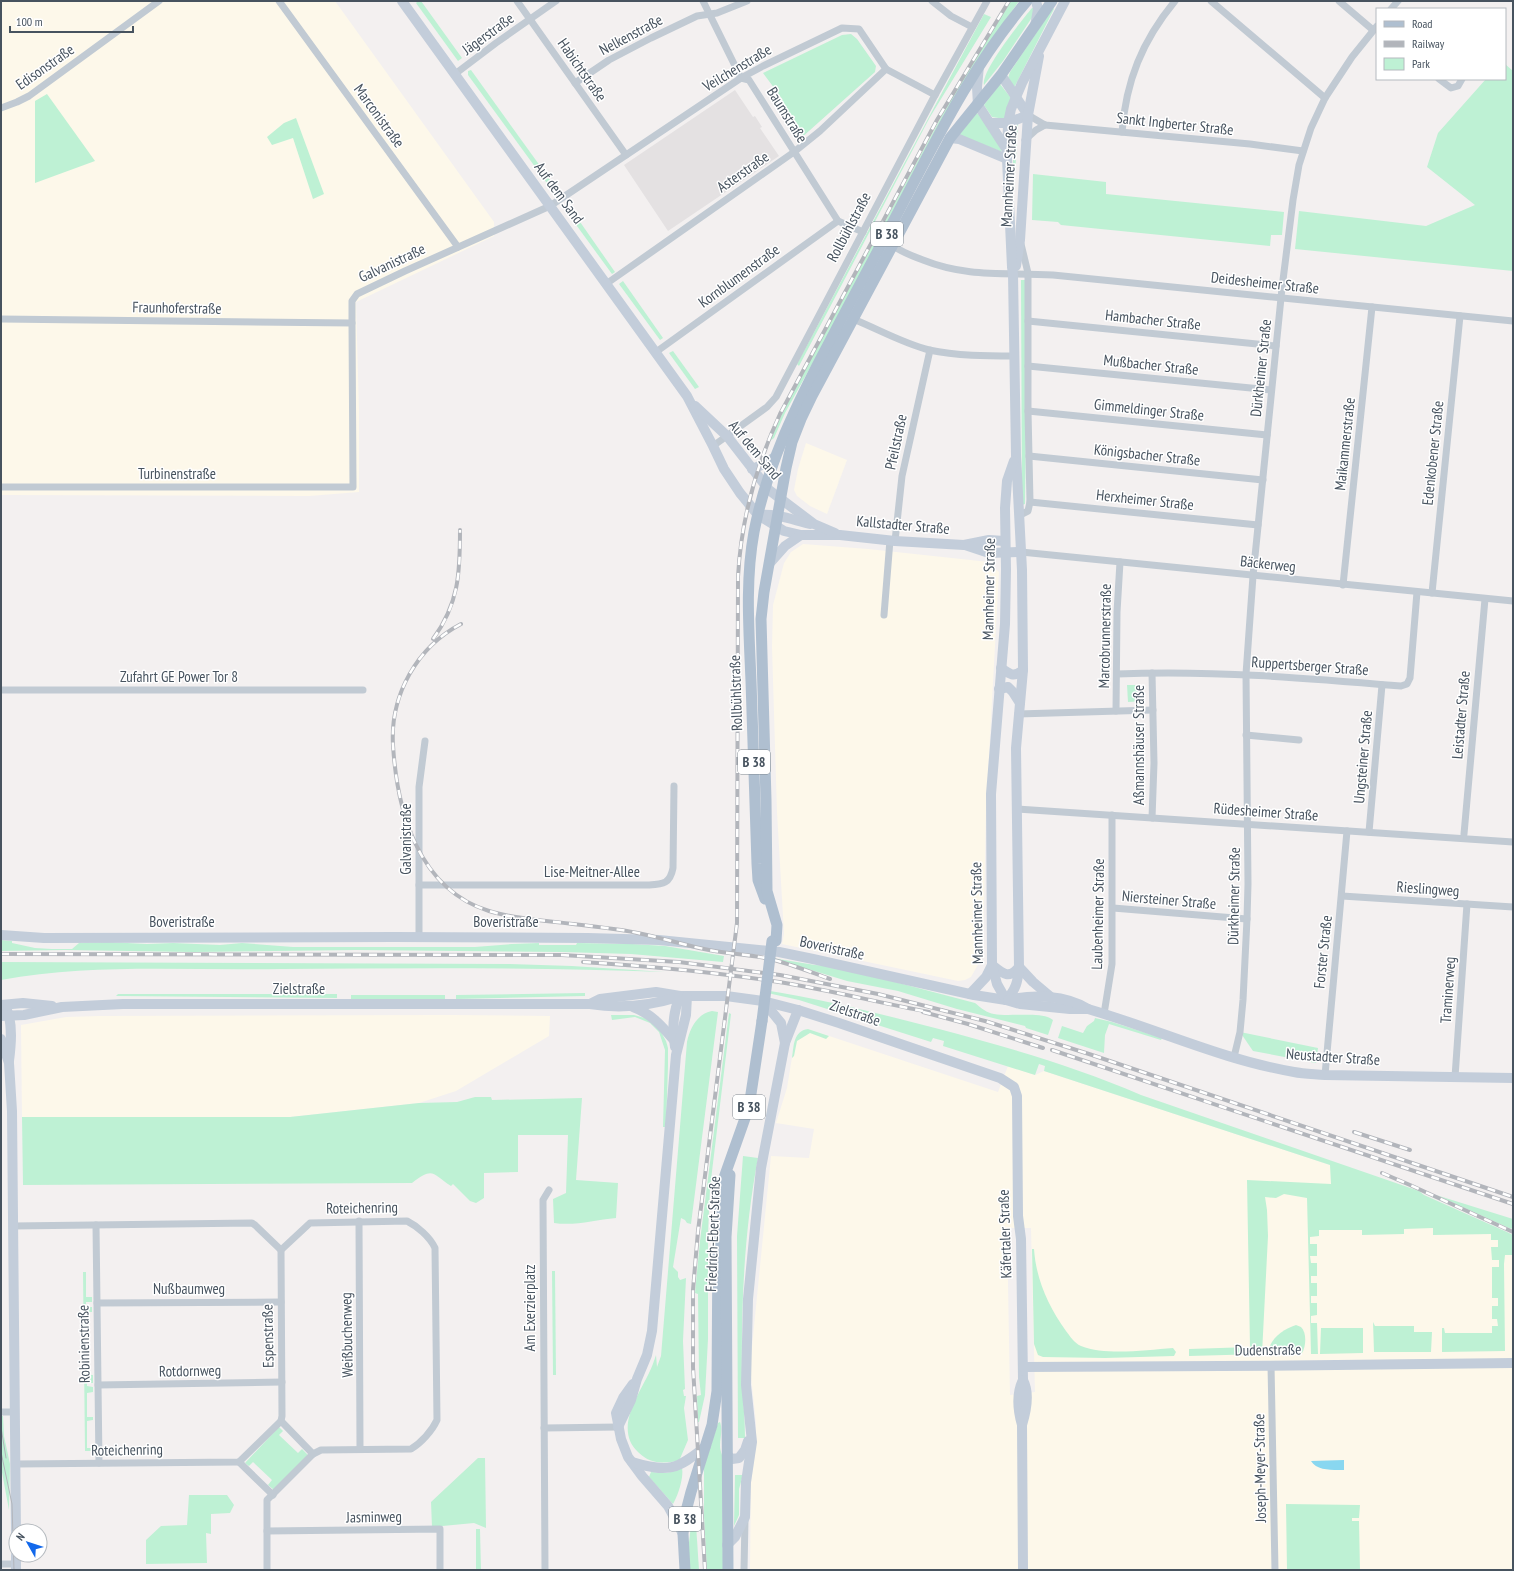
<svg xmlns="http://www.w3.org/2000/svg" width="1514" height="1571" font-family="'PT Sans Narrow',sans-serif">
<rect width="100%" height="100%" fill="#f3f0f0"/>
<g fill="#fdf8ea" fill-rule="evenodd">
<path d="M1 1H335L494 222V236L356 302 359 411V492L309 496 1 495Z"/>
<path d="M806 443 847 460 827 514 810 506 797 496 794 490 798 469Z"/>
<path d="M803 544 868 549 989 562 999 572 986 811 983 956 971 977 965 980 958 981 782 944 784 934 777 812 772 647 773 605 784 563 791 552Z"/>
<path d="M449 1015 550 1016 549 1036 456 1091 419 1103 290 1117H22L21 1025 66 1017 99 1016Z"/>
<path d="M808 1029 998 1092 1008 1066 1035 1075 1044 1071 1330 1165 1513 1240V1570H750L751 1483 756 1445V1423L750 1367 771 1156 809 1158 814 1129 776 1123 787 1088 795 1039 798 1034ZM1007 1228H1031L1035 1392 1010 1395Z"/>
</g>
<path fill="#e4e1e2" d="M735 90 753 117 755 116 762 127 760 128 779 156 668 231 624 165Z"/>
<g fill="#bef1d4">
<path d="M418 1H421L462 58 458 61 416 3Z"/>
<path d="M1011 1H1019L993 38 785 413 774 438 770 441 781 416 799 381 959 84Z"/>
<path d="M1032 8H1034L1033 16 1003 61 984 85C980 72 1022 20 1032 8Z"/>
<path d="M1053 8 1054 9 1014 88 1008 78 1010 72Z"/>
<path d="M984 14 991 17 930 117 799 366 797 364Z"/>
<path d="M851 34 857 39 876 66 875 72 800 139 777 104 783 100 763 73 842 35Z"/>
<path d="M1505 64 1513 71V271L1295 249 1299 211 1426 226 1475 205 1427 167 1438 133 1486 79H1505Z"/>
<path d="M471 70 561 195 557 197 468 75V71Z"/>
<path d="M1000 84 1011 98 1005 119 992 117 984 105Z"/>
<path d="M47 94 95 161 35 183V101Z"/>
<path d="M977 113 994 134 1002 152 959 135Z"/>
<path d="M296 118 324 194 313 199 293 138 272 145 267 137 284 123Z"/>
<path d="M1017 123 1018 125 1014 191 1013 190V133L1015 124Z"/>
<path d="M1033 174 1106 182V194L1284 212 1282 235H1271L1270 246 1061 225 1058 222 1032 220Z"/>
<path d="M571 209 615 272 612 274 566 211Z"/>
<path d="M1021 280H1028L1025 504 1022 505Z"/>
<path d="M623 281 663 338 660 340 619 284Z"/>
<path d="M673 351 699 387 695 389 669 353Z"/>
<path d="M1127 685H1143L1144 701 1128 702Z"/>
<path d="M1 940 12 941V943L35 948 52 949H72L79 943 107 942 147 944 173 943 220 945 242 943 293 947H475L512 944 539 943V945H576L577 943 632 944 665 946 724 956 723 962 631 954 562 952 357 950 193 952 65 950 1 951Z"/>
<path d="M772 958 815 965 831 966 899 983 975 1003C981 1008 987 1013 994 1014 1009 1017 1043 1011 1053 1020L1048 1035 1026 1028 1025 1026 957 1009 898 991 847 981Z"/>
<path d="M1 962 510 964 572 966 665 972C537 967 409 968 281 969 187 971 93 963 1 980Z"/>
<path d="M764 990C823 999 881 1014 939 1029 1007 1047 1076 1067 1141 1095L1419 1191 1424 1195 1507 1232 1513 1235V1255H1505L1504 1264 1505 1351 1442 1352V1328H1444L1445 1333H1492V1326H1498L1497 1319H1492V1306H1498V1298H1492V1267H1499V1260H1492L1491 1247H1498V1240H1491V1234L1433 1235V1228L1404 1229V1234L1362 1235V1230H1319V1236L1310 1237V1244H1317V1256H1310L1311 1263H1317V1276H1311V1283H1317V1296H1311V1303H1317V1315L1311 1316V1323H1317L1318 1354H1311L1307 1198 1284 1194 1276 1198 1265 1197 1267 1210 1268 1236 1262 1354 1189 1356V1349L1250 1347 1247 1180 1331 1184 1330 1165 1044 1071 1045 1066 1039 1064 1035 1075 943 1046 944 1041 933 1038 931 1042 799 1000 763 992Z"/>
<path d="M585 993V996L456 999V995Z"/>
<path d="M118 994H337V998L116 996Z"/>
<rect x="351" y="995" width="94" height="4"/>
<path d="M712 1011 718 1012 691 1224 687 1223 685 1220 681 1218 673 1267 678 1272V1277L680 1280 686 1278 683 1341 685 1389 683 1390 684 1396H686L684 1408 688 1440 679 1461C663 1463 651 1465 638 1452 614 1429 638 1396 649 1373 652 1367 654 1361 656 1355L657 1367 661 1356 687 1042C690 1028 697 1014 712 1011Z"/>
<path d="M729 1013 731 1014 710 1188 708 1233V1339L705 1395 699 1422H698L697 1396 701 1395 699 1377 698 1294 695 1293 700 1241Z"/>
<path d="M611 1015H634L648 1019 661 1032 666 1041 668 1048V1066L666 1127H663L665 1050 659 1032 650 1023 635 1017 612 1020Z"/>
<path d="M1095 1018 1112 1022 1162 1038 1161 1040 1109 1024 1105 1035 1104 1053 1058 1038 1062 1026 1083 1033 1087 1026 1094 1021Z"/>
<path d="M808 1029 829 1036 826 1039 810 1033 797 1041 794 1056 792 1058C794 1046 793 1031 808 1029Z"/>
<path d="M1240 1032 1318 1048 1316 1063 1253 1051Z"/>
<path d="M475 1097H491L492 1100 582 1098 576 1180 618 1183 616 1218C595 1220 575 1226 554 1223L553 1199 566 1193 568 1135H518V1172L484 1173V1198L476 1203 470 1201 453 1184 451 1186C432 1174 434 1166 412 1183L23 1185 22 1117H290L419 1103 457 1102Z"/>
<path d="M743 1156 758 1158C744 1231 741 1306 742 1380 743 1400 745 1419 745 1438H738L737 1236Z"/>
<path d="M1436 1195 1513 1219V1229L1509 1228Z"/>
<path d="M1032 1249H1034C1036 1279 1048 1306 1066 1331 1070 1336 1074 1343 1081 1346 1107 1356 1145 1350 1173 1348L1176 1352 1174 1356 1105 1358 1043 1357 1038 1355 1034 1344Z"/>
<path d="M552 1271H555L556 1375H553Z"/>
<path d="M83 1272H86V1297H92V1302H86V1307H92V1312H86L87 1375H93V1383H87V1386L93 1387V1392L87 1393V1417H93V1420L87 1421V1448H94V1451H85Z"/>
<path d="M1363 1322V1353L1320 1354 1321 1328H1363Z"/>
<path d="M1373 1322 1375 1326H1414V1332H1432L1431 1352H1374Z"/>
<path d="M1296 1325 1301 1327C1307 1333 1306 1346 1302 1353L1268 1354C1269 1339 1283 1329 1296 1325Z"/>
<path d="M1 1416H3L4 1436 10 1464 9 1510 1 1467Z"/>
<path d="M720 1422C724 1433 717 1443 722 1455L723 1570H707L704 1516V1467L718 1423Z"/>
<path d="M279 1427 283 1431 279 1435 298 1453 302 1449 308 1455 274 1490 268 1485 272 1480 253 1462 249 1466 245 1463Z"/>
<path d="M478 1458H485L486 1528 474 1523 432 1527 431 1502Z"/>
<path d="M682 1468C684 1477 678 1496 673 1504L649 1477 651 1472 667 1473Z"/>
<path d="M735 1475H743L739 1489V1515L734 1526Z"/>
<path d="M189 1495H227L234 1505 230 1513 211 1514V1534L206 1533 207 1563 146 1564V1540L161 1526 187 1525Z"/>
<path d="M1286 1504 1360 1505 1359 1518H1352V1521H1359L1360 1570H1287Z"/>
<path d="M693 1509H695L699 1570H689V1542Z"/>
<path d="M476 1529H480L481 1570H476Z"/>
</g>
<path fill="#89d7f0" d="M1344 1460V1470C1333 1470 1317 1471 1311 1461Z"/>
<g fill="none" stroke-linecap="round" stroke-linejoin="round">
<g stroke="#c1cad3" stroke-width="7">
<path d="M279 1 458 247"/>
<path d="M517 1 626 155"/>
<path d="M703 1 741 78 749 80 838 221 863 232"/>
<path d="M932 1 951 16 972 27"/>
<path d="M1211 1 1325 98"/>
<path d="M1339 1 1373 30"/>
<path d="M1391 9 1398 1"/>
<path d="M455 74 496 43 556 1"/>
<path d="M1439 79 1451 88 1458 86 1462 79"/>
<path d="M575 83 609 60 651 38 697 16 717 13 747 1"/>
<path d="M1 108 17 102 29 96 159 1"/>
<path d="M1028 115 1045 125 1250 144 1303 151"/>
<path d="M1122 132C1126 81 1142 41 1175 1"/>
<path d="M1025 140 1036 130 1045 125"/>
<path d="M892 245C901 252 912 256 923 260 968 278 1006 272 1053 275L1513 321"/>
<path d="M606 284 794 152 820 131 886 69"/>
<path d="M1 319 352 323"/>
<path d="M853 319C878 329 902 343 929 350 957 356 987 356 1015 356"/>
<path d="M1028 321 1276 346"/>
<path d="M656 352 838 221"/>
<path d="M1028 366 1271 390"/>
<path d="M1028 411 1267 435"/>
<path d="M713 446 767 407 776 397 935 95 987 1"/>
<path d="M1029 456 1263 480"/>
<path d="M1 487H353L352 323V301L357 294 405 271 550 206 741 78 763 66 842 28 859 29 886 69 935 95"/>
<path d="M1030 502 1258 525"/>
<path d="M1020 515 1028 511 1030 502 1028 411V273L1021 244"/>
<path d="M895 541 902 476 930 350"/>
<path d="M1021 552 1513 601"/>
<path d="M1343 585 1372 307"/>
<path d="M1432 593 1460 316"/>
<path d="M884 615 890 540"/>
<path d="M1117 674C1211 670 1306 678 1401 686L1407 684 1410 678 1417 592"/>
<path d="M1 690H363"/>
<path d="M1116 711 1117 612 1120 562"/>
<path d="M1018 714 1153 710"/>
<path d="M1246 735 1299 740"/>
<path d="M1017 809 1513 842"/>
<path d="M1152 818 1154 763 1152 673"/>
<path d="M1369 832 1382 685"/>
<path d="M1464 834 1485 599"/>
<path d="M419 885H648C663 884 670 884 673 868L674 786"/>
<path d="M1342 896 1513 907"/>
<path d="M1113 908 1247 919"/>
<path d="M419 937V787L425 741"/>
<path d="M1104 1014 1112 964V815"/>
<path d="M1234 1057 1240 1032 1243 1000 1247 919 1248 884 1246 674 1253 576 1282 288 1293 200 1299 165 1311 128 1325 98 1352 57 1377 26"/>
<path d="M1325 1075 1347 831"/>
<path d="M1455 1077 1467 904"/>
<path d="M359 1221 360 1449"/>
<path d="M96 1225 99 1463"/>
<path d="M13 1226 252 1223 255 1225 281 1250 310 1223 407 1221C417 1226 430 1237 435 1248L437 1420C432 1431 421 1443 411 1449L321 1450 313 1454 267 1500V1570"/>
<path d="M97 1303 281 1302"/>
<path d="M1271 1365 1275 1570"/>
<path d="M98 1385 282 1382"/>
<path d="M1 1412H15"/>
<path d="M281 1421 313 1454"/>
<path d="M544 1428 618 1427"/>
<path d="M239 1462 273 1495"/>
<path d="M16 1464 239 1462 281 1421 282 1416 281 1250"/>
<path d="M267 1531 440 1529V1570"/>
<path d="M1 1564H16"/>
<path d="M545 1570 543 1200 549 1190"/>
<path d="M744 1570 745 1520"/>
</g>
<g stroke="#c3cdda" stroke-width="10">
<path d="M402 1 687 396 713 446 724 469 740 493 758 515 784 531 801 535H840L895 541 964 545 989 540 1004 541"/>
<path d="M1035 26 1038 9 1036 1"/>
<path d="M979 66 977 87 978 105 1007 150"/>
<path d="M1001 75 1028 115"/>
<path d="M991 123H1008L1028 115"/>
<path d="M950 138 959 139 1007 159"/>
<path d="M1016 266 1020 240 1028 115 1039 56"/>
<path d="M695 406 727 436 769 490 814 524 835 533"/>
<path d="M752 469 764 464 775 457"/>
<path d="M758 515C776 513 793 520 810 524"/>
<path d="M965 545 989 553 1021 552"/>
<path d="M769 564 785 546 801 535"/>
<path d="M1001 668C1009 674 1014 678 1023 670"/>
<path d="M999 689 1008 687 1013 692 1020 703"/>
<path d="M1 935 44 938 394 937 588 938 659 940 779 952 813 959 974 995 1006 1000 1020 1004 1070 1009H1088"/>
<path d="M992 965C1002 973 1009 980 1019 967"/>
<path d="M1019 967 1033 982 1052 998"/>
<path d="M970 994 986 977 992 965"/>
<path d="M1006 1000C1016 990 1018 981 1019 967L1016 748 1023 670 1022 570 1016 455 1013 274 1012 267 1007 159 1008 123 1011 109 1022 83 1065 1"/>
<path d="M1006 1000 997 984 992 965 991 794 1005 624 1006 569 1005 508 1007 481 1014 461"/>
<path d="M1008 1000C1033 994 1066 995 1088 1009 1157 1029 1223 1060 1294 1072 1304 1074 1315 1074 1325 1075L1513 1078"/>
<path d="M763 1001 781 1023 785 1043"/>
<path d="M590 1004 600 999 656 992 680 996H726L763 1001 798 1010 839 1023 1000 1078 1014 1087 1017 1096 1018 1216 1021 1239 1023 1380C1016 1394 1018 1411 1022 1425"/>
<path d="M1 1005 23 1003 52 1006"/>
<path d="M633 1007C650 1013 661 1025 673 1039"/>
<path d="M7 1010C13 1025 11 1045 9 1061"/>
<path d="M1 1016 24 1015 62 1007 123 1004H590C620 1009 649 1006 678 997"/>
<path d="M1 1039 9 1063 12 1111 16 1536"/>
<path d="M675 1047C672 1030 673 1012 680 996"/>
<path d="M1023 1367C1186 1367 1350 1365 1513 1363"/>
<path d="M1023 1380C1030 1393 1026 1412 1022 1425L1023 1570"/>
<path d="M633 1384 623 1398 616 1413 621 1439 628 1457 642 1476 668 1506 683 1534"/>
<path d="M618 1427 631 1400 637 1379 647 1355 652 1331 676 1055 686 1015 687 996"/>
<path d="M727 1455 732 1459 739 1458 745 1450 748 1441"/>
<path d="M632 1462C668 1473 677 1470 706 1446"/>
<path d="M727 1545 735 1537 745 1517 746 1482 752 1442 746 1385 748 1299 761 1168 785 1043 798 1010"/>
<path d="M16 1555V1570"/>
</g>
<g stroke="#afbfd0" stroke-width="11">
<path d="M765 899 758 880 757 864C755 803 753 742 751 681 749 631 745 581 754 532 767 464 798 401 830 341 848 306 867 272 885 237 928 157 967 71 1027 1"/>
<path d="M776 941 777 925 767 891 766 800 761 619 764 592 786 468 792 442 801 419 812 396 950 138 1001 75 1052 1"/>
<path d="M685 1570 683 1534 685 1515 691 1492 712 1425 717 1391 718 1235 720 1189 749 1107 762 1021"/>
<path d="M728 1570 726 1237 730 1175"/>
</g>
<g stroke="#b2b5bb" stroke-width="1">
<path d="M1 1427 6 1458"/>
<path d="M1 1452 12 1504 14 1570"/>
</g>
<defs>
<g id="rail">
<path d="M461 624C417 647 390 695 393 745 397 811 418 889 489 911 505 916 521 918 537 920 565 923 593 926 621 930 649 934 676 943 704 949 726 954 748 954 770 959 791 964 810 972 830 979"/>
<path d="M433 639C459 603 460 573 460 530"/>
<path d="M1 954 562 955 679 962 780 975 878 994 985 1021 1089 1054 1513 1197"/>
<path d="M583 962C648 966 714 972 779 982 830 990 879 1003 929 1012"/>
<path d="M923 1012 968 1024 1043 1048"/>
<path d="M1052 1050 1513 1204"/>
<path d="M1354 1132 1410 1150"/>
<path d="M1382 1173 1410 1185 1513 1232"/>
<path d="M705 1570 693 1367V1290L698 1231 737 923 738 577C741 519 756 466 780 414L937 120 1009 1"/>
</g>
</defs>
<use href="#rail" stroke="#b2b5bb" stroke-width="4"/>
<use href="#rail" stroke="#fff" stroke-width="2.5" stroke-dasharray="8" stroke-linecap="butt"/>
<path stroke="#afbfd0" stroke-width="11" d="M762 1021 772 941"/>
</g>
<g text-anchor="middle" stroke-width="3" stroke-linejoin="round" paint-order="stroke">
<g fill="#fff" stroke="#7e878f" stroke-width="1">
<rect x="871" y="222" width="32" height="24" rx="3"/>
<rect x="738" y="750" width="32" height="24" rx="3"/>
<rect x="733" y="1095" width="32" height="24" rx="3"/>
<rect x="669" y="1507" width="32" height="24" rx="3"/>
</g>
<g font-size="14" font-weight="bold" fill="#47535f">
<text x="887" y="239">B 38</text>
<text x="754" y="767">B 38</text>
<text x="749" y="1112">B 38</text>
<text x="685" y="1524">B 38</text>
</g>
<g font-size="15" fill="#47535f" stroke="#fff">
<text transform="translate(488 34) rotate(-36)" y="5">Jägerstraße</text>
<text transform="translate(631 35) rotate(-28)" y="5">Nelkenstraße</text>
<text transform="translate(45 67) rotate(-35)" y="5">Edisonstraße</text>
<text transform="translate(737 68) rotate(-31)" y="5">Veilchenstraße</text>
<text transform="translate(582 70) rotate(55)" y="5">Habichtstraße</text>
<text transform="translate(787 115) rotate(58)" y="5">Baumstraße</text>
<text transform="translate(379 116) rotate(54)" y="5">Marconistraße</text>
<text transform="translate(1175 124) rotate(6)" y="5">Sankt Ingberter Straße</text>
<text transform="translate(743 172) rotate(-35)" y="5">Asterstraße</text>
<text transform="translate(1009 176) rotate(-87)" y="5">Mannheimer Straße</text>
<text transform="translate(559 193) rotate(54)" y="5">Auf dem Sand</text>
<text transform="translate(849 227) rotate(-62)" y="5">Rollbühlstraße</text>
<text transform="translate(392 263) rotate(-25)" y="5">Galvanistraße</text>
<text transform="translate(739 276) rotate(-36)" y="5">Kornblumenstraße</text>
<text transform="translate(1265 283) rotate(6)" y="5">Deidesheimer Straße</text>
<text transform="translate(177 308) rotate(1)" y="5">Fraunhoferstraße</text>
<text transform="translate(1153 320) rotate(6)" y="5">Hambacher Straße</text>
<text transform="translate(1151 365) rotate(6)" y="5">Mußbacher Straße</text>
<text transform="translate(1261 368) rotate(-84)" y="5">Dürkheimer Straße</text>
<text transform="translate(1149 410) rotate(6)" y="5">Gimmeldinger Straße</text>
<text transform="translate(896 442) rotate(-78)" y="5">Pfeilstraße</text>
<text transform="translate(1345 444) rotate(-84)" y="5">Maikammerstraße</text>
<text transform="translate(755 450) rotate(50)" y="5">Auf dem Sand</text>
<text transform="translate(1433 453) rotate(-84)" y="5">Edenkobener Straße</text>
<text transform="translate(1147 455) rotate(6)" y="5">Königsbacher Straße</text>
<text x="177" y="479">Turbinenstraße</text>
<text transform="translate(1145 500) rotate(6)" y="5">Herxheimer Straße</text>
<text transform="translate(903 525) rotate(5)" y="5">Kallstadter Straße</text>
<text transform="translate(1268 564) rotate(6)" y="5">Bäckerweg</text>
<text transform="translate(989 589) rotate(-89)" y="5">Mannheimer Straße</text>
<text transform="translate(1105 636) rotate(-89)" y="5">Marcobrunnerstraße</text>
<text transform="translate(1310 666) rotate(4)" y="5">Ruppertsberger Straße</text>
<text x="179" y="682">Zufahrt GE Power Tor 8</text>
<text transform="translate(736 693) rotate(-92)" y="5">Rollbühlstraße</text>
<text transform="translate(1461 715) rotate(-85)" y="5">Leistadter Straße</text>
<text transform="translate(1139 745) rotate(-90)" y="5">Aßmannshäuser Straße</text>
<text transform="translate(1363 757) rotate(-85)" y="5">Ungsteiner Straße</text>
<text transform="translate(1266 812) rotate(4)" y="5">Rüdesheimer Straße</text>
<text transform="translate(406 839) rotate(-90)" y="5">Galvanistraße</text>
<text x="592" y="877">Lise-Meitner-Allee</text>
<text transform="translate(1428 889) rotate(4)" y="5">Rieslingweg</text>
<text transform="translate(1234 896) rotate(-89)" y="5">Dürkheimer Straße</text>
<text transform="translate(1169 900) rotate(5)" y="5">Niersteiner Straße</text>
<text transform="translate(977 913) rotate(-91)" y="5">Mannheimer Straße</text>
<text transform="translate(1098 914) rotate(-89)" y="5">Laubenheimer Straße</text>
<text x="182" y="927">Boveristraße</text>
<text x="506" y="927">Boveristraße</text>
<text transform="translate(832 948) rotate(12)" y="5">Boveristraße</text>
<text transform="translate(1323 952) rotate(-84)" y="5">Forster Straße</text>
<text x="299" y="994">Zielstraße</text>
<text transform="translate(1448 990) rotate(-86)" y="5">Traminerweg</text>
<text transform="translate(855 1013) rotate(19)" y="5">Zielstraße</text>
<text transform="translate(1333 1057) rotate(4)" y="5">Neustadter Straße</text>
<text transform="translate(362 1208) rotate(-1)" y="5">Roteichenring</text>
<text transform="translate(713 1234) rotate(-88)" y="5">Friedrich-Ebert-Straße</text>
<text transform="translate(1005 1234) rotate(-92)" y="5">Käfertaler Straße</text>
<text x="189" y="1294">Nußbaumweg</text>
<text transform="translate(530 1308) rotate(-90)" y="5">Am Exerzierplatz</text>
<text transform="translate(347 1335) rotate(-91)" y="5">Weißbuchenweg</text>
<text transform="translate(268 1336) rotate(-91)" y="5">Espenstraße</text>
<text transform="translate(84 1344) rotate(-91)" y="5">Robinienstraße</text>
<text transform="translate(1268 1350) rotate(-1)" y="5">Dudenstraße</text>
<text transform="translate(190 1371) rotate(-1)" y="5">Rotdornweg</text>
<text transform="translate(127 1450) rotate(-1)" y="5">Roteichenring</text>
<text transform="translate(1260 1468) rotate(-91)" y="5">Joseph-Meyer-Straße</text>
<text transform="translate(374 1517) rotate(-1)" y="5">Jasminweg</text>
</g>
</g>
<rect width="1514" height="1571" fill="none" stroke="#47535f" stroke-width="4"/>
<rect x="1376" y="8" width="130" height="72" fill="#ffffff" stroke="#b5babf"/>
<rect x="1384" y="21" width="20" height="6" fill="#afbfd0" stroke="#b5babf"/>
<text x="1412" y="28" font-size="12" fill="#47535f">Road</text>
<rect x="1384" y="41" width="20" height="6" fill="#b2b5bb" stroke="#b5babf"/>
<text x="1412" y="48" font-size="12" fill="#47535f">Railway</text>
<rect x="1384" y="58" width="20" height="12" fill="#bef1d4" stroke="#b5babf"/>
<text x="1412" y="68" font-size="12" fill="#47535f">Park</text>
<g transform="translate(28 1543) rotate(309)"><circle r="19" fill="#ffffff" stroke="#b5babf"/>
<path d="M0-3L7 15L0 10L-7 15Z" fill="#1268eb"/>
<text y="-6" font-size="11" font-weight="bold" text-anchor="middle" fill="#47535f">N</text>
</g>
<path d="M10 26v6h123v-6" fill="none" stroke="#47535f" stroke-width="2"/>
<text x="16" y="26" font-size="12" fill="#47535f" stroke="#ffffff" stroke-width="3" paint-order="stroke">100 m</text>
</svg>
